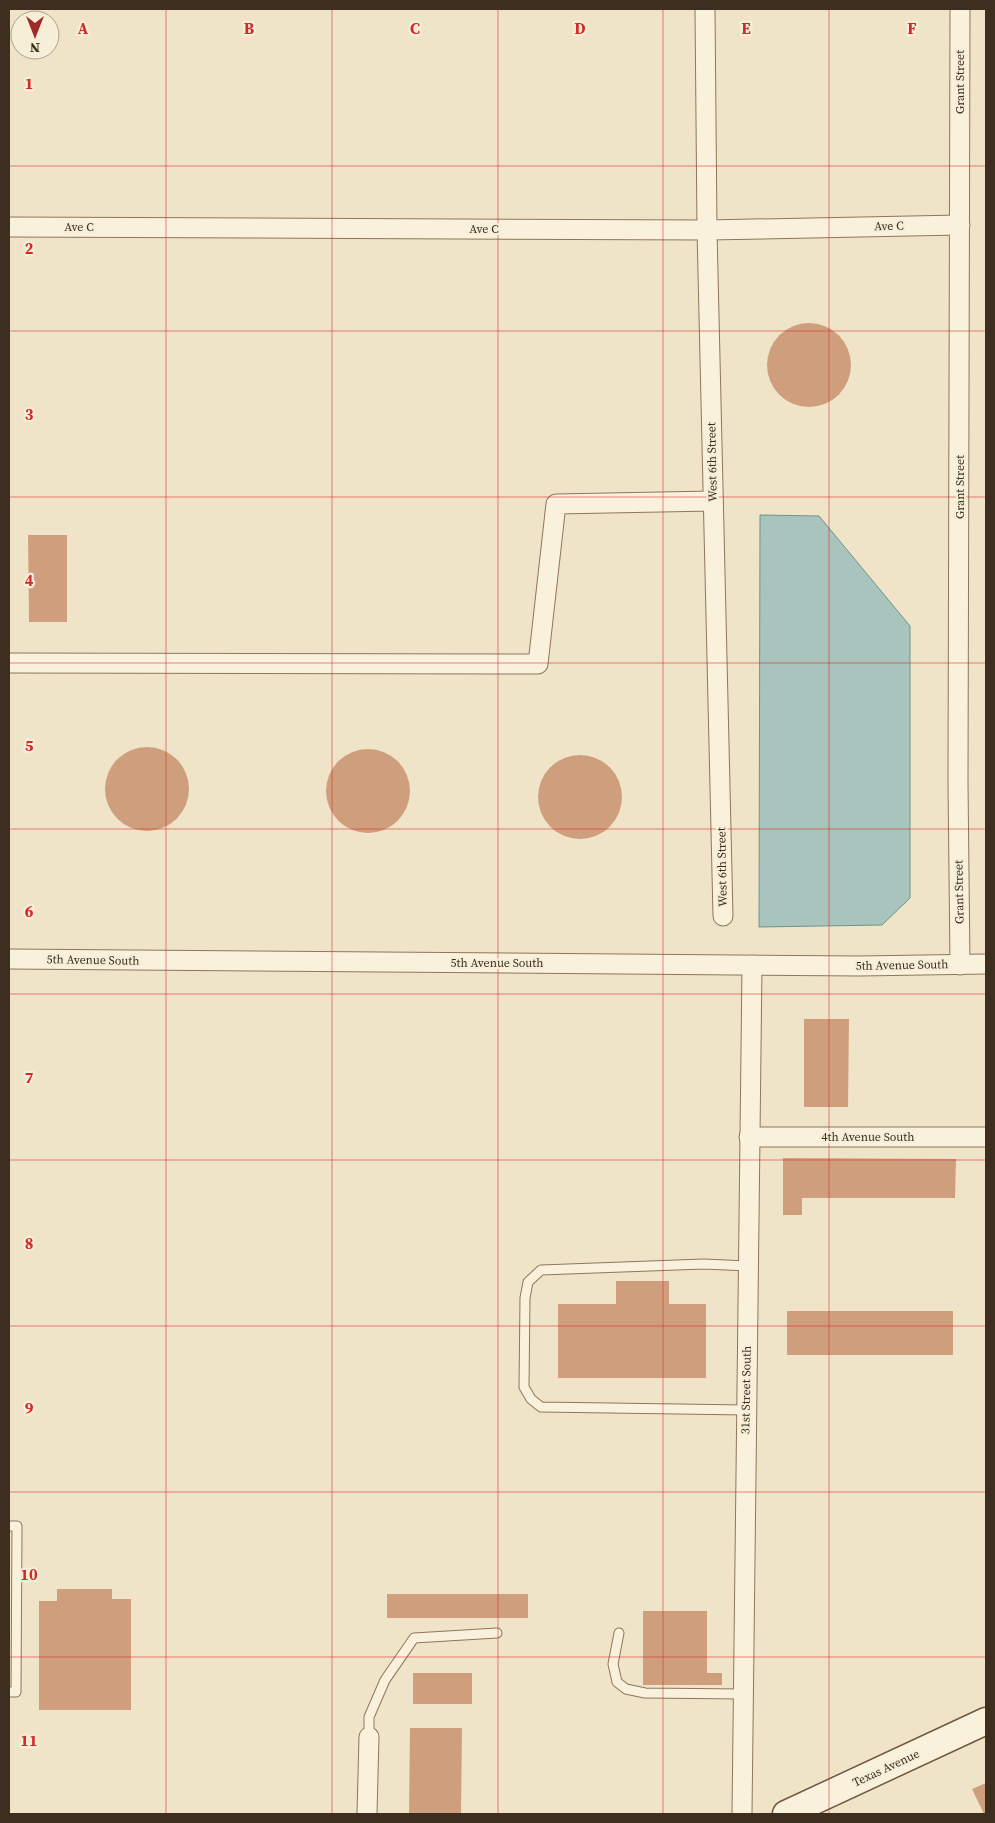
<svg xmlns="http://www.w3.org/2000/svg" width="995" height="1823" font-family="'Source Serif 4',serif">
<rect width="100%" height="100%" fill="#f0e4c8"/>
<path fill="#a9c4bc" stroke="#6f938a" d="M760 515 819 516 910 626V898L882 925 759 927Z"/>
<g fill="#cf9f7d">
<circle cx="809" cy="365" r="42"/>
<path d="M28 535H67V622H29Z"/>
<circle cx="147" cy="789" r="42"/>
<circle cx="368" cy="791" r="42"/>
<circle cx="580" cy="797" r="42"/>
<path d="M804 1019H849L848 1107H804Z"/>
<path d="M783 1158 956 1159 955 1198H802V1215H783Z"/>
<path d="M616 1281H669V1304H706V1378H558V1304H616Z"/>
<rect x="787" y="1311" width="166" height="44"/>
<path d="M57 1589H112V1599H131V1710H39V1601H57Z"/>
<rect x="387" y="1594" width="141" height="24"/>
<path d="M643 1611H707V1673H722V1685H643Z"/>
<rect x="413" y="1673" width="59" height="31"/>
<path d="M410 1728H462L461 1814H409Z"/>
<path d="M986 1783V1814H984L972 1789Z"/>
</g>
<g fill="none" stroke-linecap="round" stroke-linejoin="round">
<defs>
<g id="lane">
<path d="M746 1410 541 1407 531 1399 524 1387 525 1298 528 1282 541 1270 704 1264 748 1266"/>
<path d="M9 1526H17L16 1692H9"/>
<path d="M619 1633 613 1664 617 1682 626 1689 645 1693 743 1694"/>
<path d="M369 1737V1717L385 1680 414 1638 497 1633"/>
</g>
<g id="street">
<path d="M705 9 707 230 723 916"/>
<path d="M960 9 958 782 960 965"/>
<path d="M9 227 707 230 960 225"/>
<path d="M9 663 538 664 556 504 713 501"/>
<path d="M9 959 860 966 986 964"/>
<path d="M749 1137H986"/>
<path d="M367 1814 369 1737"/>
<path d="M742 1814 752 965"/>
</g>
<path id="secondary" d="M786 1814 986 1721"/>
</defs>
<use href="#lane" stroke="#8d765c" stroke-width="11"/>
<use href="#street" stroke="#8d765c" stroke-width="21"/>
<use href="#secondary" stroke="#6f573f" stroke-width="29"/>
<use href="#lane" stroke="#faf1dc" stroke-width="9"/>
<use href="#street" stroke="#faf1dc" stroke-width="19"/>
<use href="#secondary" stroke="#faf1dc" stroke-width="26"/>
</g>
<path fill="none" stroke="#d62828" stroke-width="1" stroke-opacity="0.55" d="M166 9V1814M332 9V1814M498 9V1814M663 9V1814M829 9V1814M9 166H986M9 331H986M9 497H986M9 663H986M9 829H986M9 994H986M9 1160H986M9 1326H986M9 1492H986M9 1657H986"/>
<g text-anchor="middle" stroke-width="4.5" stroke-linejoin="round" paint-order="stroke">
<g font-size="12" fill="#3d2e20" stroke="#f7eed8">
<text transform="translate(960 82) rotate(-90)" y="4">Grant Street</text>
<text transform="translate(889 226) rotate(-1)" y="4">Ave C</text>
<text x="79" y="231">Ave C</text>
<text x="484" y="233">Ave C</text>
<text transform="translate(712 462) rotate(-91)" y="4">West 6th Street</text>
<text transform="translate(960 487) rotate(-90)" y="4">Grant Street</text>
<text transform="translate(722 867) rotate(-91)" y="4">West 6th Street</text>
<text transform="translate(959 892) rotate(-91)" y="4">Grant Street</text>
<text transform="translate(93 960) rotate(1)" y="4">5th Avenue South</text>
<text x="497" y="967">5th Avenue South</text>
<text transform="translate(902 965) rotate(-1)" y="4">5th Avenue South</text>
<text x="868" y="1141">4th Avenue South</text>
<text transform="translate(746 1390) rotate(-89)" y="4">31st Street South</text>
<text transform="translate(886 1768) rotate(-25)" y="4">Texas Avenue</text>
</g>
</g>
<g font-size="16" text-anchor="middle" font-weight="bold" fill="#d62828" stroke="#f7eed8" stroke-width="4.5" stroke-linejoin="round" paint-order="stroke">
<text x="83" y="34">A</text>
<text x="249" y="34">B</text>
<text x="415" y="34">C</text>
<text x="580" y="34">D</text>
<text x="746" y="34">E</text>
<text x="912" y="34">F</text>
<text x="29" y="89">1</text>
<text x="29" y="254">2</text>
<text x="29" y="420">3</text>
<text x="29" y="586">4</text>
<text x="29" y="751">5</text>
<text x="29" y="917">6</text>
<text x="29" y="1083">7</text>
<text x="29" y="1249">8</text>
<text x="29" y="1414">9</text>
<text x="29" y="1580">10</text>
<text x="29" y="1746">11</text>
</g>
<rect width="995" height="1823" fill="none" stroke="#3d2e20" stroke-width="20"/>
<g transform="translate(35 35) rotate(180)"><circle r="24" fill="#f7eed8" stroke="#ada18e"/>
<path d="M0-4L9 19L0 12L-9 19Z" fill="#9e2a2b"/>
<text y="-8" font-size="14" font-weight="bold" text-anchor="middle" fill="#3d2e20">N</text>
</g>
</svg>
